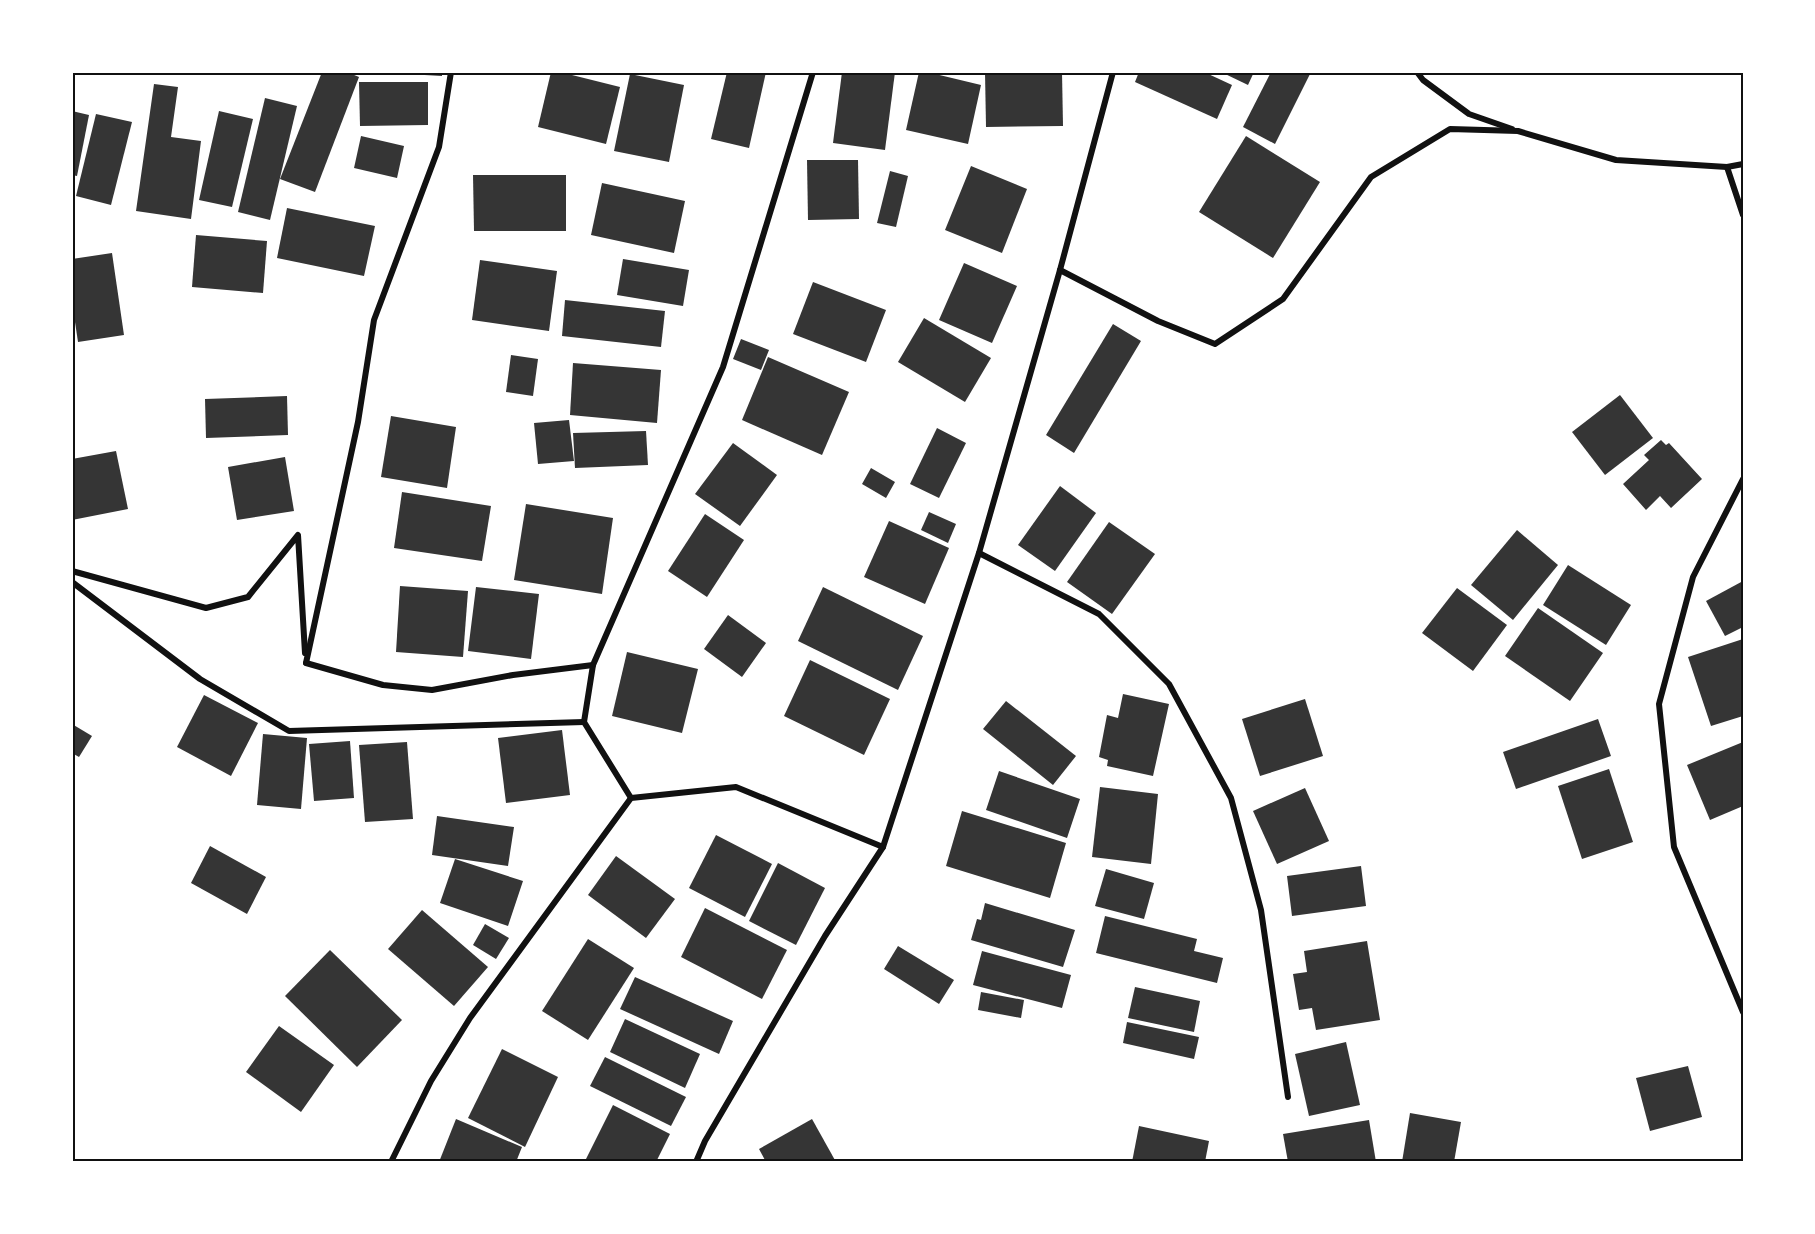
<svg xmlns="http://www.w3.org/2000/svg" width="1815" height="1234" font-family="Barlow,sans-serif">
<rect width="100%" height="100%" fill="#fff"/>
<g fill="#353535">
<path d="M322 72H347L359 77 315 192 280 179Z"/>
<path d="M407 72H442V76L407 74Z"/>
<path d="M551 72H560L620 87 606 144 538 127Z"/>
<path d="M727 72H766L749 148 711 139Z"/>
<path d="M842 72H895L885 150 833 143Z"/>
<path d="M919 72H927L981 85 968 144 906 130Z"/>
<path d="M985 72H1062L1063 126 986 127Z"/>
<path d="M1139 72H1204L1232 85 1217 119 1135 82Z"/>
<path d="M1221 72H1254L1248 85Z"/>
<path d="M1271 72H1311L1275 144 1243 127Z"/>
<path d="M630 74 684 85 669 162 614 151Z"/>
<path d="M359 82H428V125L360 126Z"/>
<path d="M154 84 178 87 171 137 201 141 191 219 136 211Z"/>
<path d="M265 98 297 106 270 220 238 212Z"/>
<path d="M72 111 89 115 77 176 72 175Z"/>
<path d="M219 111 253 119 232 207 199 200Z"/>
<path d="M96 114 132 122 111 205 76 196Z"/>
<path d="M361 136 404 146 397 178 354 168Z"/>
<path d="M1246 136 1320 182 1273 258 1199 212Z"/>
<path d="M807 160H858L859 219 808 220Z"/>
<path d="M971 166 1027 189 1002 253 945 230Z"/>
<path d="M890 171 908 176 896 227 877 223Z"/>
<path d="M473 175H566V231H474Z"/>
<path d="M602 183 685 201 674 253 591 235Z"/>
<path d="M287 208 375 226 364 276 277 258Z"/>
<path d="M196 235 267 241 263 293 192 287Z"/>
<path d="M112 253 124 335 78 342 72 302V259Z"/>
<path d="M623 259 689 270 683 306 617 295Z"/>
<path d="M480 260 557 271 549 331 472 320Z"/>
<path d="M964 263 1017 286 992 343 939 320Z"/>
<path d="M813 282 886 310 866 362 793 334Z"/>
<path d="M565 300 665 311 661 347 562 336Z"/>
<path d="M924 318 991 358 965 402 898 362Z"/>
<path d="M1113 324 1141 341 1074 453 1046 435Z"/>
<path d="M741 339 769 350 761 370 733 359Z"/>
<path d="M511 355 538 359 533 396 506 392Z"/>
<path d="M768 357 849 392 822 455 742 420Z"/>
<path d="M573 363 661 370 657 423 570 415Z"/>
<path d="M1620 395 1653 438 1605 475 1572 432Z"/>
<path d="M287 396 288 435 206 438 205 399Z"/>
<path d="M391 416 456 427 447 488 381 477Z"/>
<path d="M569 420 574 461 538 464 534 423Z"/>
<path d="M937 428 966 443 939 498 910 484Z"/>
<path d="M646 431 648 465 575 468 573 433Z"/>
<path d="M1661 440 1666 445 1669 443 1702 479 1671 508 1660 496 1646 510 1623 484 1649 460 1644 455Z"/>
<path d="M733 443 777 475 740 526 695 494Z"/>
<path d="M116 451 128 509 72 520V459Z"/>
<path d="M285 457 294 511 237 520 228 467Z"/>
<path d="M871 468 895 482 886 498 862 484Z"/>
<path d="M1060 486 1096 513 1055 571 1018 545Z"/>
<path d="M402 492 491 506 482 561 394 548Z"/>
<path d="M526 504 613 518 602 594 514 580Z"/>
<path d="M929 512 956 524 948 543 921 530Z"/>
<path d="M705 514 744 540 707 597 668 571Z"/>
<path d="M889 521 949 548 925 604 864 577Z"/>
<path d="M1109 522 1155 554 1112 614 1067 582Z"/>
<path d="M1517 530 1558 565 1513 620 1471 585Z"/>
<path d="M1568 565 1631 605 1606 645 1543 605Z"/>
<path d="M1743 581V627L1725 636 1706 601Z"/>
<path d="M400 586 468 591 463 657 396 652Z"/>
<path d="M476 587 539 594 531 659 468 651Z"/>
<path d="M823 587 923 636 898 690 798 641Z"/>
<path d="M1457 588 1507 625 1473 671 1422 633Z"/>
<path d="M1538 608 1603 653 1570 701 1505 656Z"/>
<path d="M728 615 766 643 742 677 704 649Z"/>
<path d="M1743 639V716L1711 726 1688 657Z"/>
<path d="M627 652 698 669 682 733 612 716Z"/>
<path d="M810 660 890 699 864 755 784 716Z"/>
<path d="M1123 694 1169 704 1153 776 1107 766 1108 760 1099 757 1107 715 1118 718Z"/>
<path d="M204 695 258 723 231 776 177 747Z"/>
<path d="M1305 699 1323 756 1260 776 1242 719Z"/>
<path d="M1006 701 1076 756 1053 785 983 729Z"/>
<path d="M1598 719 1611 756 1516 789 1503 752Z"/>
<path d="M72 724 92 736 79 757 72 753Z"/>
<path d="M562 730 570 795 506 803 498 738Z"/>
<path d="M263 734 307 738 301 809 257 805Z"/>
<path d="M350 741 354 798 314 801 309 744Z"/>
<path d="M407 742 413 819 365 822 359 745Z"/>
<path d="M1743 742V806L1710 820 1687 765Z"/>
<path d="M1609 769 1633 842 1582 859 1558 786Z"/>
<path d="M999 771 1080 799 1067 838 986 810Z"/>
<path d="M1100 787 1158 794 1151 864 1092 857Z"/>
<path d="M1305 788 1329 841 1277 864 1253 811Z"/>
<path d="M962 811 1066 843 1050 898 946 866Z"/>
<path d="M437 816 514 827 508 866 432 855Z"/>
<path d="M716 835 772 864 745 917 689 888Z"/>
<path d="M210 846 266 877 247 914 191 883Z"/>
<path d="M616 856 675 899 646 938 588 895Z"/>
<path d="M455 859 523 881 508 926 440 903Z"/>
<path d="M778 863 825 888 796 945 749 921Z"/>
<path d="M1361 866 1366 906 1292 916 1287 876Z"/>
<path d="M1106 869 1154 883 1144 919 1095 906Z"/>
<path d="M985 903 1075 930 1063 967 971 940 977 919 981 920Z"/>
<path d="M705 908 787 950 762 999 681 957Z"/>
<path d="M422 910 488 967 454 1006 388 949Z"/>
<path d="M1105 916 1197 939 1194 951 1223 958 1217 983 1096 953Z"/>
<path d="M485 924 509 938 496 959 473 945Z"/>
<path d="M588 939 634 968 588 1040 542 1011Z"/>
<path d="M1367 941 1380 1020 1316 1030 1312 1008 1299 1010 1293 974 1307 972 1304 951Z"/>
<path d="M898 946 954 980 939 1004 884 969Z"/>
<path d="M330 950 402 1020 357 1067 285 996Z"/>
<path d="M982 951 1071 975 1062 1008 973 985Z"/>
<path d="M635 977 733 1021 719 1054 620 1009Z"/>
<path d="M1135 987 1200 1001 1194 1032 1128 1018Z"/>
<path d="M981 992 1024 1000 1021 1018 978 1010Z"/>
<path d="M625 1019 700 1054 685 1088 610 1052Z"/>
<path d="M1127 1022 1199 1037 1194 1059 1123 1043Z"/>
<path d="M279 1026 334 1065 301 1112 246 1072Z"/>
<path d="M1346 1042 1360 1105 1309 1116 1295 1054Z"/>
<path d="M502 1049 558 1077 525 1147 468 1118Z"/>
<path d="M605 1057 686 1097 671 1126 590 1086Z"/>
<path d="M1688 1066 1702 1117 1650 1131 1636 1078Z"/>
<path d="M613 1105 670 1134 656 1162H591L586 1159Z"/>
<path d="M1410 1113 1461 1122 1454 1162H1402Z"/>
<path d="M456 1119 522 1147 516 1162H439Z"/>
<path d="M812 1119 836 1162H766L759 1149Z"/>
<path d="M1369 1120 1376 1162H1288L1283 1134Z"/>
<path d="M1139 1126 1209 1141 1205 1162H1132Z"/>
</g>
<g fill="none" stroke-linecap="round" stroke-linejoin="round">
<g stroke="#111" stroke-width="6">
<path d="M1417 72 1423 80 1469 114 1512 129"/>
<path d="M1727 167 1743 215"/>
<path d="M1060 270 1158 321 1215 344 1283 299 1371 177 1450 129 1518 131 1616 160 1727 167 1743 164"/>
<path d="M1743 479 1693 577 1659 704 1674 847 1743 1012"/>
<path d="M979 553 1099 614 1169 684 1231 798 1261 910 1288 1097"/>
<path d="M72 571 206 608 248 597 298 535 305 653"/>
<path d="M72 582 200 679 289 731 584 722"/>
<path d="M306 663 358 422 374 320 439 147 451 72"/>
<path d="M306 663 383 685 432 690 513 675 593 665"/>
<path d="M631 798 584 722 593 665 723 367 813 72"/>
<path d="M391 1162 431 1081 470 1018 631 798 736 787 883 847"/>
<path d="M696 1162 705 1141 825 936 883 847 979 553 1060 270 1113 72"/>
</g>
</g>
<rect width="1815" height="1234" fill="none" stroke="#ffffff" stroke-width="147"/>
<rect x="74" y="74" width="1668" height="1086" fill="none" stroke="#111" stroke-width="2"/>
</svg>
